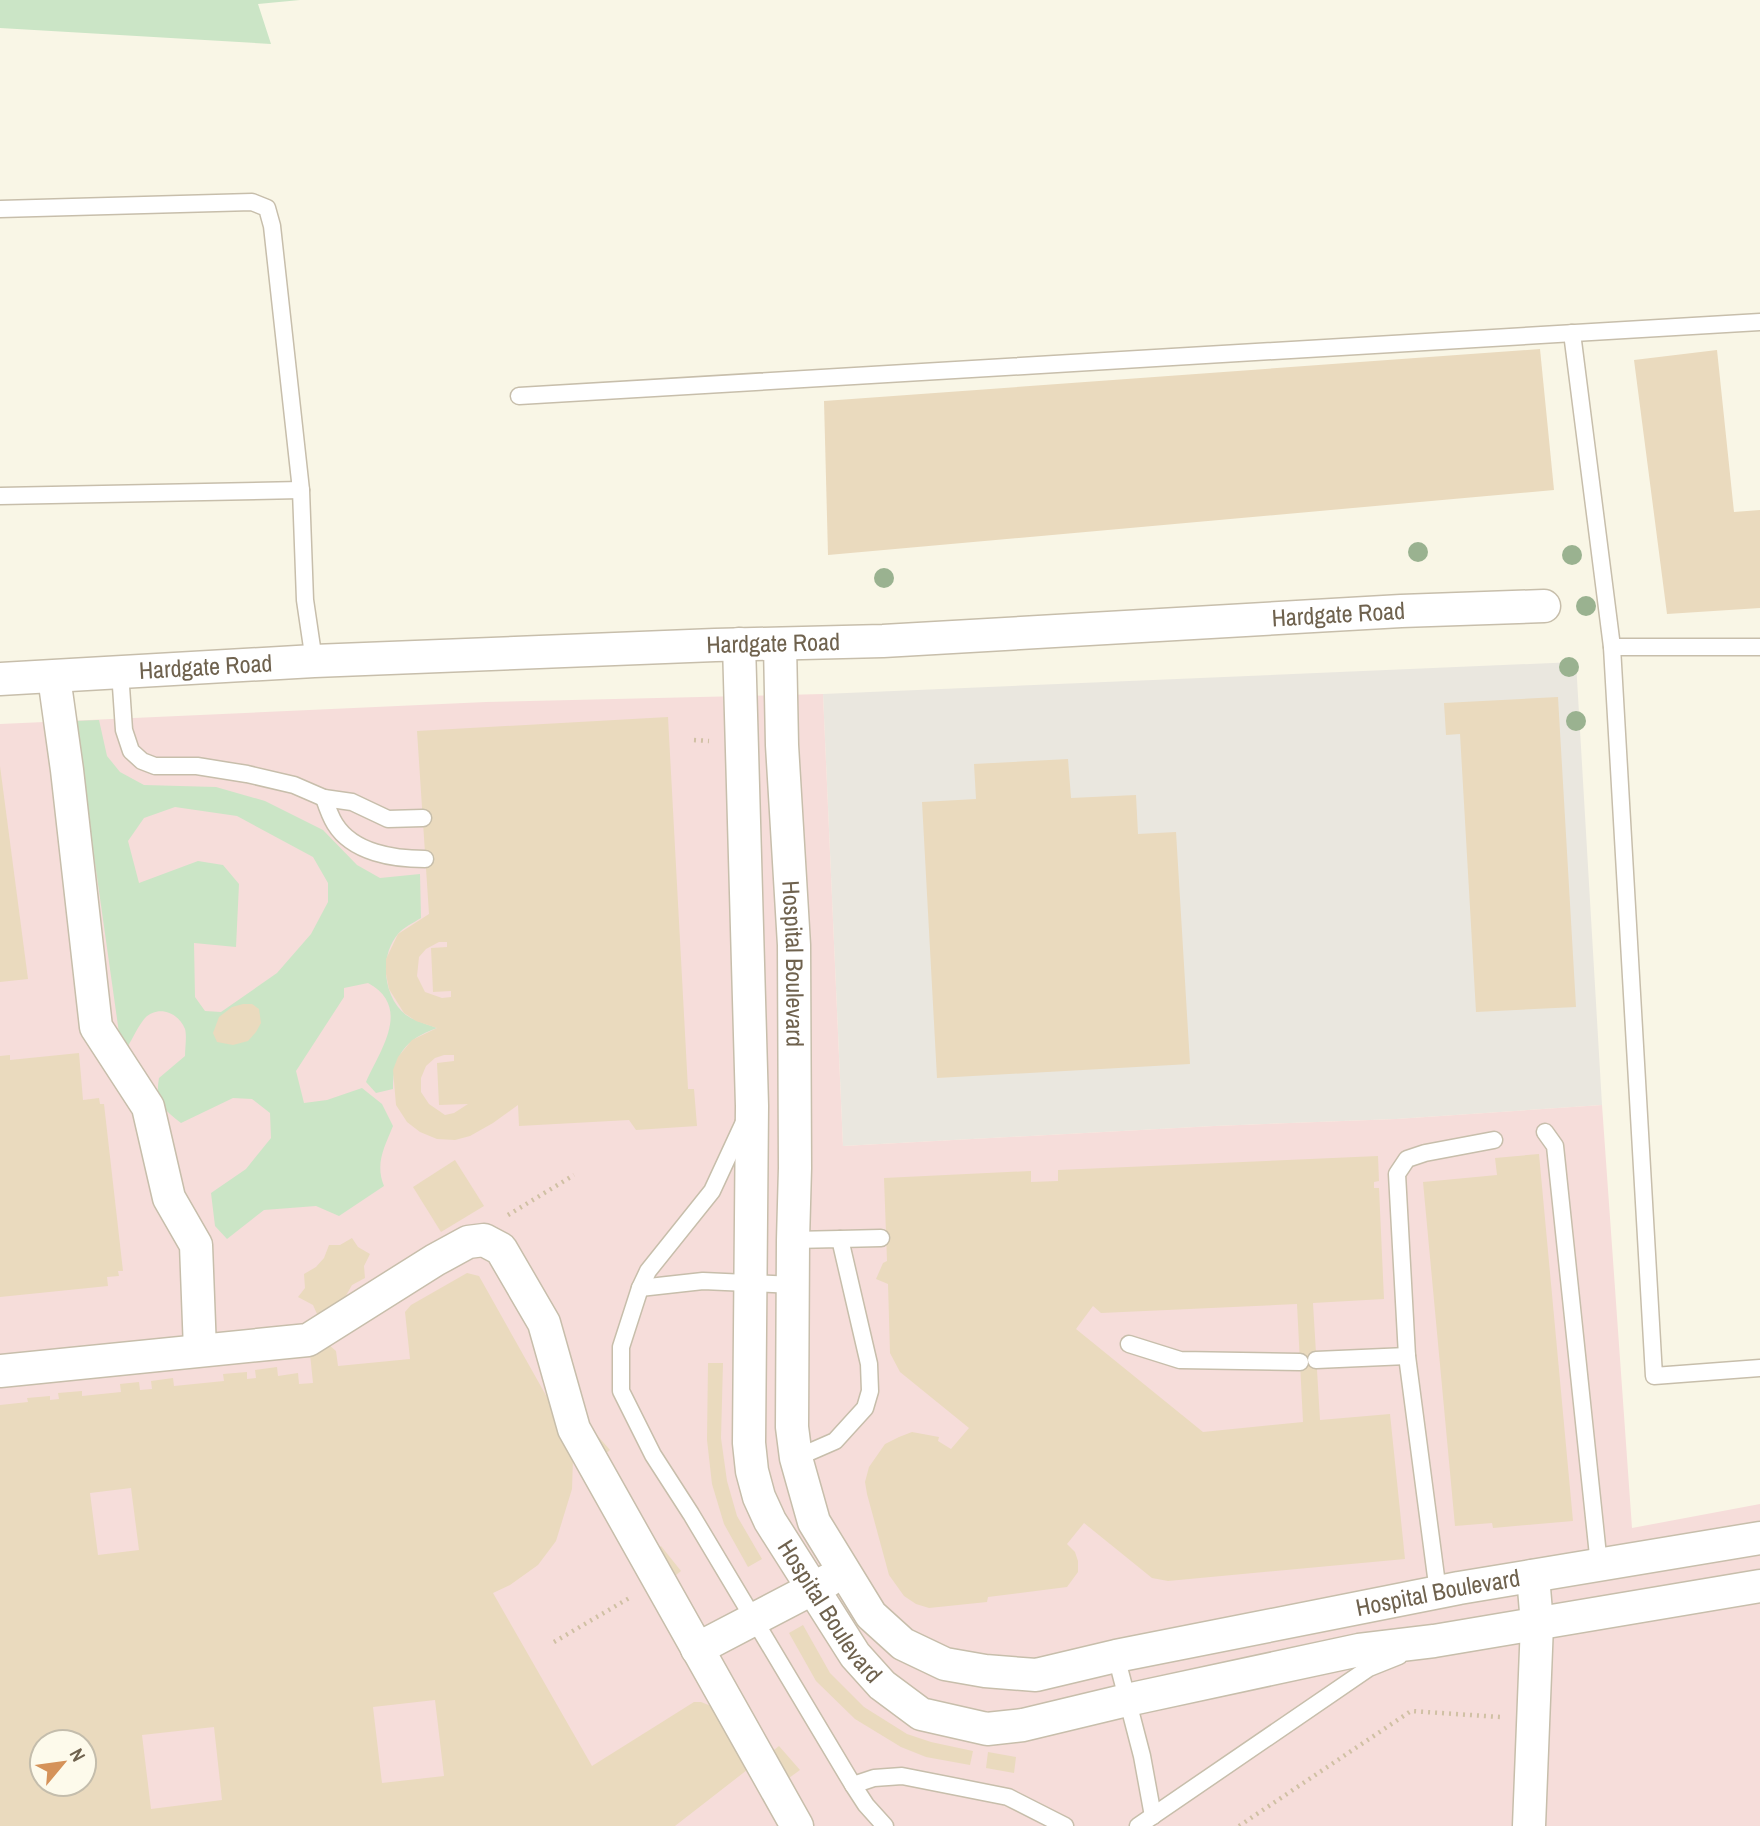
<svg xmlns="http://www.w3.org/2000/svg" width="1760" height="1826" font-family="'Archivo Narrow',sans-serif">
<rect width="100%" height="100%" fill="#f9f6e6"/>
<path fill="#eae7df" d="M1576 662 1602 1105 1396 1119 1214 1126 843 1146 823 694Z"/>
<path fill="#f6ddda" fill-rule="evenodd" d="M823 694 843 1146 1214 1126 1396 1119 1602 1105 1632 1528 1760 1504V1826H0V724L486 702ZM42 1742H84V1784H42Z"/>
<g fill="#cbe5c6" fill-rule="evenodd">
<path d="M0 0H300L258 4 271 44 0 28Z"/>
<path d="M99 720 107 756 120 772 144 785 216 787 265 801 323 830 357 865 380 878 420 874 421 918C413 923 404 927 398 934 379 956 383 997 406 1015 415 1021 426 1024 437 1028 405 1039 393 1056 393 1089L376 1093 366 1082C381 1049 412 1007 368 983L344 988V997L296 1071 304 1103 327 1100 362 1088 382 1104 393 1126C384 1148 375 1164 384 1186L339 1216 316 1206 264 1210 227 1239 215 1226 211 1193 246 1169 271 1138 270 1113 252 1099 233 1098 181 1123C162 1109 155 1101 159 1078L185 1056C185 1048 187 1036 185 1029 178 1012 158 1005 145 1018 138 1026 133 1038 128 1046L120 1040 75 721ZM175 807 237 816 313 857 328 883V902L311 934 277 973 221 1012 205 1011 195 997 194 943 236 947 239 884 223 865 198 861 139 883 128 841 144 818Z"/>
</g>
<g fill="#eadabe" fill-rule="evenodd">
<path d="M1540 349 1554 490 828 555 824 401Z"/>
<path d="M1717 350 1734 512 1760 510V608L1667 614 1634 360Z"/>
<path d="M1558 697 1576 1007 1476 1012 1460 734 1446 735 1444 703Z"/>
<path d="M668 717 688 1089H694L697 1126 636 1130 629 1120 519 1126 518 1105 493 1123 470 1136 455 1140 437 1139 420 1132 407 1122 396 1105 393 1070 398 1057 412 1040 437 1028 416 1021 404 1013 389 989 386 974V959L398 934 429 914 417 731ZM439 942H447V947L431 948 433 992 451 991V997L442 998 425 992 417 976 419 957 426 949ZM444 1055H454V1061L437 1063 439 1105 468 1104 454 1113 445 1115 429 1104 421 1092V1078L426 1066 435 1058Z"/>
<path d="M1068 759 1071 798 1136 795 1138 834 1176 832 1190 1064 937 1078 922 802 976 799 974 764Z"/>
<path d="M0 766 28 979 0 982Z"/>
<path d="M243 1004H252L259 1009 261 1023 256 1032 248 1041 233 1045 217 1042 213 1033 219 1017 232 1007Z"/>
<path d="M79 1053 83 1100 99 1098 100 1104H104L123 1271H118L119 1276 107 1277 108 1286 0 1297V1056L10 1055V1060Z"/>
<path d="M1539 1154 1573 1521 1493 1528 1492 1523 1455 1526 1423 1182 1497 1175 1495 1158Z"/>
<path d="M1378 1156 1379 1181 1374 1182V1188H1379L1384 1299 1313 1303 1320 1420 1390 1414 1405 1559 1168 1581 1152 1578 1084 1523 1067 1544 1075 1552 1078 1561V1572L1067 1587 988 1597 987 1602 929 1608 916 1604 904 1596 889 1575 867 1494 865 1482 869 1467 885 1444 899 1437 912 1432 939 1437 938 1441 951 1449 969 1428 900 1372 890 1353 888 1284 876 1279 883 1263 887 1261 884 1178 1031 1171V1182L1058 1181V1170ZM1297 1304 1303 1422 1203 1432 1076 1329 1093 1306 1101 1313Z"/>
<path d="M455 1160 484 1206 441 1232 413 1187Z"/>
<path d="M352 1238 358 1247 370 1254 364 1266 365 1278 352 1285 340 1306 332 1305 317 1314 313 1305 298 1297 305 1288 304 1274 316 1267 324 1258 329 1245H340Z"/>
<path d="M467 1273 479 1276 566 1431 573 1459 572 1489 556 1541 538 1565 510 1585 493 1593 592 1766 694 1702H701L711 1706 745 1756 747 1770 675 1826H0V1405L28 1402 27 1398 50 1396V1400L59 1399 58 1393 82 1391V1396L121 1392 120 1384 139 1382 140 1390 152 1389 151 1381 173 1378 174 1386 224 1381 223 1374 247 1372V1379L256 1378 255 1370 277 1367 278 1376 298 1373 299 1384 313 1383 310 1354 328 1344 336 1351 338 1366 410 1359 405 1312 411 1305ZM131 1488 139 1550 98 1555 90 1493ZM435 1700 444 1776 382 1783 373 1707ZM214 1727 222 1800 151 1809 142 1735ZM42 1742H84V1784H42Z"/>
<path d="M708 1363H723L721 1438 727 1481 737 1516 762 1559 748 1567 724 1524 712 1484 707 1440Z"/>
<path d="M589 1426 610 1450 599 1459Z"/>
<path d="M661 1546 681 1571 671 1579 650 1555Z"/>
<path d="M803 1625 830 1673 864 1707 907 1734 931 1742 973 1751 970 1765 926 1757 901 1747 855 1719 816 1681 789 1633Z"/>
<path d="M779 1746 800 1770 789 1778 769 1754Z"/>
<path d="M988 1752 1016 1757 1014 1773 986 1768Z"/>
</g>
<g fill="none" stroke-linecap="round" stroke-linejoin="round">
<defs>
<g id="lane">
<path d="M0 209 252 202 267 208 272 226 301 490 305 600 314 661"/>
<path d="M1572 333 1612 647H1760"/>
<path d="M519 396 1760 322"/>
<path d="M0 496 301 490"/>
<path d="M1612 647 1654 1376 1760 1368"/>
<path d="M120 672 124 730 131 751 142 761 155 766H197L247 774 294 785 324 798 352 802 388 819 423 818"/>
<path d="M324 798C327 807 330 816 335 824 353 853 394 859 425 859"/>
<path d="M744 1122 712 1191 648 1271 640 1288 621 1347V1391L653 1455 691 1514 853 1785 866 1805 885 1826"/>
<path d="M1545 1132 1555 1146 1599 1565"/>
<path d="M840 1239 881 1238"/>
<path d="M793 1240 840 1239 869 1364 870 1391 865 1408 835 1441 796 1458"/>
<path d="M640 1288 703 1281 794 1285"/>
<path d="M1129 1344 1180 1360 1300 1362"/>
<path d="M1316 1360 1407 1356"/>
<path d="M1438 1592 1407 1356 1397 1174 1407 1159 1425 1153 1494 1140"/>
<path d="M1116 1656 1142 1756 1153 1816"/>
<path d="M853 1785 874 1778 902 1776 1008 1797 1065 1826"/>
<path d="M1138 1826 1369 1668 1399 1656"/>
</g>
<g id="street">
<path id="s1" d="M739 644 752 1106 749 1443 752 1471 759 1497 770 1521 855 1655 882 1685 921 1714 987 1729 1023 1725 1127 1700 1359 1650 1434 1641 1760 1586"/>
<path id="s2" d="M780 644 782 745 794 945 795 1168 793 1240 792 1427 796 1458 814 1522 871 1615 903 1644 945 1664 985 1671 1036 1675 1116 1656 1459 1588 1760 1538"/>
<path d="M54 677 67 770 96 1027 148 1107 169 1198 196 1245 200 1350"/>
<path id="s3" d="M0 679 314 661 715 645 883 641 1401 611 1544 606"/>
<path d="M0 1371 308 1340 435 1260 468 1242 484 1240 501 1249 544 1323 574 1429 797 1826"/>
<path d="M697 1649 829 1580"/>
<path d="M1529 1826 1537 1624 1533 1576"/>
</g>
</defs>
<use href="#lane" stroke="#c7beab" stroke-width="19"/>
<use href="#street" stroke="#c7beab" stroke-width="35"/>
<g stroke="#d0c0a4" stroke-width="4.5" stroke-dasharray="2 5" stroke-linecap="butt">
<path d="M694 740 709 741"/>
<path d="M508 1215 574 1175"/>
<path d="M554 1642 631 1597"/>
<path d="M1239 1826 1411 1711 1500 1717"/>
</g>
<use href="#lane" stroke="#fff" stroke-width="16"/>
<use href="#street" stroke="#fff" stroke-width="32"/>
</g>
<g fill="#9ab290">
<circle cx="1418" cy="552" r="10"/>
<circle cx="1572" cy="555" r="10"/>
<circle cx="884" cy="578" r="10"/>
<circle cx="1586" cy="606" r="10"/>
<circle cx="1569" cy="667" r="10"/>
<circle cx="1576" cy="721" r="10"/>
</g>
<g text-anchor="middle" stroke-width="7" stroke-linejoin="round" paint-order="stroke">
<g font-size="24" fill="#6f624e" stroke="#fdfaeb">
<text dy="8" stroke="none"><textPath href="#s3" startOffset="1340">Hardgate Road</textPath></text>
<text dy="8" stroke="none"><textPath href="#s3" startOffset="774">Hardgate Road</textPath></text>
<text dy="8" stroke="none"><textPath href="#s3" startOffset="206">Hardgate Road</textPath></text>
<text dy="8" stroke="none"><textPath href="#s2" startOffset="320">Hospital Boulevard</textPath></text>
<text dy="8" stroke="none"><textPath href="#s2" startOffset="1582">Hospital Boulevard</textPath></text>
<text dy="8" stroke="none"><textPath href="#s1" startOffset="989">Hospital Boulevard</textPath></text>
</g>
</g>
<g transform="translate(63 1763) rotate(61)"><circle r="33" fill="#fdfaeb" stroke="#c4bdac" stroke-width="2"/>
<path d="M0-5L12 26L0 18L-12 26Z" fill="#d59259"/>
<text y="-10" font-size="19" font-weight="bold" text-anchor="middle" fill="#6f624e">N</text>
</g>
</svg>
